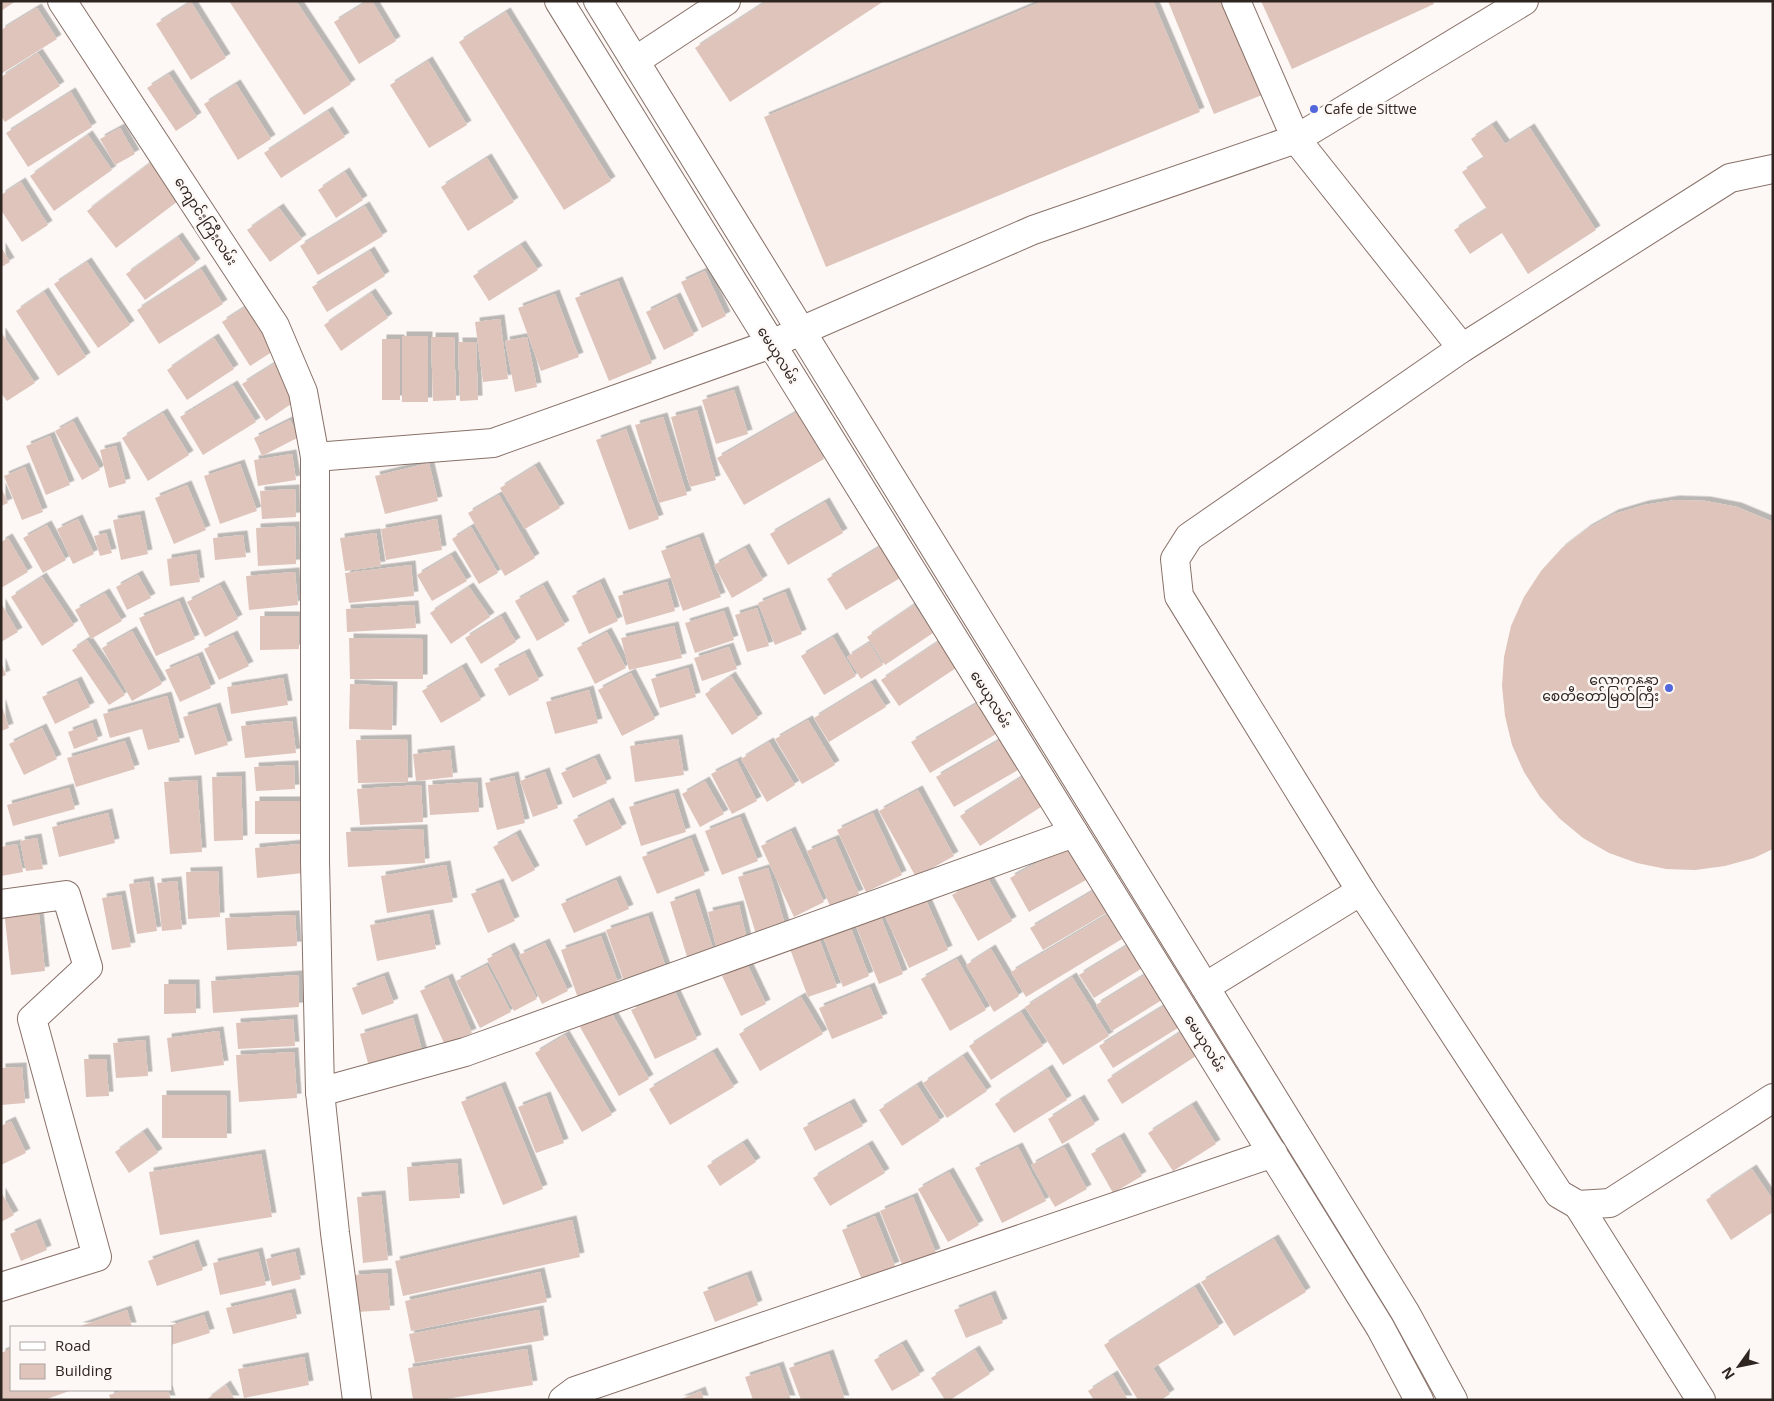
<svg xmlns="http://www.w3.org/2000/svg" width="1774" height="1401" font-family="'Open Sans','Noto Sans Myanmar',sans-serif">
<defs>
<filter id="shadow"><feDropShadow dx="4.5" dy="-4.5" stdDeviation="0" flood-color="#0004"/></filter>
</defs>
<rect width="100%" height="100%" fill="#fdf8f6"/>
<g fill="#dec4ba" filter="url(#shadow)">
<path d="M1 1H16L1 11Z"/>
<path d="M229 1H296L351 84 304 115Z"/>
<path d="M368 1H372L396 41 359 64 334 22Z"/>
<path d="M767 1H884L730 102 695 48Z"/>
<path d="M1043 1H1153L1200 112 826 267 764 117Z"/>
<path d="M1168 1H1222L1262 95 1214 114Z"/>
<path d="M1261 1H1432L1434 4 1292 69Z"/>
<path d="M191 2 226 58 191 80 156 24Z"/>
<path d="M37 8 57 39 1 74V30Z"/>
<path d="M506 12 611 181 564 210 459 42Z"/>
<path d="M38 53 60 86 5 122 1 116V77Z"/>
<path d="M428 61 467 125 429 148 390 85Z"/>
<path d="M169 74 197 117 176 131 147 88Z"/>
<path d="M236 84 271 139 238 160 204 104Z"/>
<path d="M71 92 92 127 28 167 6 133Z"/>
<path d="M328 111 345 137 281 178 264 153Z"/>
<path d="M1492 125 1505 144 1530 128 1596 230 1528 274 1502 233 1470 254 1454 230 1487 209 1462 172 1484 158 1471 139Z"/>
<path d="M120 128 135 154 115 165 100 139Z"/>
<path d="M88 135 112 170 54 211 30 176Z"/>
<path d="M487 158 514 202 468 231 441 187Z"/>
<path d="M154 160 182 198 116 248 87 211Z"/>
<path d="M345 172 363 200 336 218 318 190Z"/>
<path d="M21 182 48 225 22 242 1 210V195Z"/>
<path d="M365 206 383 236 318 275 300 246Z"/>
<path d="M279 208 302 239 270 262 247 230Z"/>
<path d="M178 237 196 263 145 300 126 274Z"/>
<path d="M521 245 538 270 489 301 473 276Z"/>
<path d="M1 247 10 262 1 267Z"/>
<path d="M370 251 385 276 327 312 312 287Z"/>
<path d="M87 262 130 325 98 348 54 284Z"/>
<path d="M201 269 223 304 159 344 137 310Z"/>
<path d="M705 271 726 316 702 328 681 282Z"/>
<path d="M618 281 652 363 609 381 575 298Z"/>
<path d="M44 292 86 357 58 376 16 311Z"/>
<path d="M371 293 388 318 341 351 324 325Z"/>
<path d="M555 294 579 357 541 371 518 308Z"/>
<path d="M676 297 694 335 664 350 646 312Z"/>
<path d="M247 306 275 350 250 366 222 322Z"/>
<path d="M500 319 508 379 483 382 475 322Z"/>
<path d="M1 332 35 383 7 401 1 393Z"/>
<rect x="402" y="336" width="26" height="66"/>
<path d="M431 337H454L456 400 433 401Z"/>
<path d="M527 337 537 387 515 392 505 341Z"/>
<path d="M214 338 234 369 187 400 167 370Z"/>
<rect x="382" y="339" width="18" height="61"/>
<path d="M458 342H476L478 400 460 401Z"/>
<path d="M277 362 300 398 266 421 242 384Z"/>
<path d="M233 385 256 422 203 455 180 417Z"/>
<path d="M734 390 748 434 716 444 702 400Z"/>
<path d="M697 410 716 480 690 487 671 417Z"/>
<path d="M797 412 824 459 744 505 717 458Z"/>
<path d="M163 413 189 455 148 481 122 438Z"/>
<path d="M663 417 687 495 659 503 635 425Z"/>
<path d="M290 420 299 437 262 456 254 438Z"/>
<path d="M73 421 100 470 82 480 55 431Z"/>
<path d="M626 429 659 519 629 530 596 440Z"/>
<path d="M50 436 70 485 46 495 26 446Z"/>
<path d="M116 446 126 483 109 488 100 450Z"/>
<path d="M292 454 296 480 258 486 254 460Z"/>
<path d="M429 463 438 501 385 514 375 476Z"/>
<path d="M240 464 257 511 220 524 204 476Z"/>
<path d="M535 466 560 508 525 529 500 488Z"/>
<path d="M25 467 43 512 22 520 4 476Z"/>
<path d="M187 485 206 530 174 544 155 498Z"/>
<path d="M1 487 8 503 1 506Z"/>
<path d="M295 489 296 517 262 519 260 491Z"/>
<path d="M499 495 535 558 505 576 468 513Z"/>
<path d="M1675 500 1706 501 1737 507 1773 522V849L1754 858 1725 866 1695 870 1666 869 1637 863 1609 853 1583 838 1560 819 1540 797 1524 772 1512 745 1505 716 1502 686 1504 657 1511 626 1524 597 1541 571 1562 548 1587 529 1614 514 1644 505Z"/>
<path d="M825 502 843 533 788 565 770 534Z"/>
<path d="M140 515 148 554 121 560 113 520Z"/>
<path d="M78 519 94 554 73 564 57 529Z"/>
<path d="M437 519 442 550 386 560 381 529Z"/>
<path d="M47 525 66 560 43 573 23 538Z"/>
<path d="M295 526 296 564 258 566 256 528Z"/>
<path d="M471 527 498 573 479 584 452 539Z"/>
<path d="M106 533 112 553 100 556 94 536Z"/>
<path d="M376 533 381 566 345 571 340 538Z"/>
<path d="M243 535 246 557 215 560 213 538Z"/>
<path d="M699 537 721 597 683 611 661 551Z"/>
<path d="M8 538 28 572 1 588V542Z"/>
<path d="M883 545 902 577 846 610 827 579Z"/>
<path d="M745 548 763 580 732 598 714 565Z"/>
<path d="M196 554 200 582 170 586 167 559Z"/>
<path d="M451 555 467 581 432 601 417 575Z"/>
<path d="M411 565 414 596 349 603 345 573Z"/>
<path d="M295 572 298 605 249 610 246 576Z"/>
<path d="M138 575 151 598 127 610 116 587Z"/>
<path d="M42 577 74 625 42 646 11 597Z"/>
<path d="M600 582 618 621 589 634 572 596Z"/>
<path d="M667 582 675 611 626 625 618 596Z"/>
<path d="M220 585 238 619 205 637 187 602Z"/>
<path d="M543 585 565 625 537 641 515 601Z"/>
<path d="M469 587 490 617 451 644 430 613Z"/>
<path d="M785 592 802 634 775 645 758 603Z"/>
<path d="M105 593 122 621 91 639 75 610Z"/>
<path d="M179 601 195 639 156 656 139 618Z"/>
<path d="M1 603 18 632 1 642Z"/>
<path d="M414 605 416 628 347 632 346 609Z"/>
<path d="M914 605 933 633 885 665 867 637Z"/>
<path d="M757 608 769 646 747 652 735 615Z"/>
<path d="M724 611 734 640 695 653 685 623Z"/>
<path d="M260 616H299V649L260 650Z"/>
<path d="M501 616 516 642 481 664 465 638Z"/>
<path d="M674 626 682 658 629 670 621 638Z"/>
<path d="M132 631 162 684 132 701 102 648Z"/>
<path d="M607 632 626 668 595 684 577 648Z"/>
<path d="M233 635 249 666 219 680 204 649Z"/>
<path d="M833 637 856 676 824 695 801 656Z"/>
<path d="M349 638 423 639V679H350Z"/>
<path d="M87 640 125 695 109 705 72 650Z"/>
<path d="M941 640 959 666 899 706 881 680Z"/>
<path d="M869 643 883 665 861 679 847 657Z"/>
<path d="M729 647 737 669 702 681 694 658Z"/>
<path d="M525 653 539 680 509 696 494 669Z"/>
<path d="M198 656 211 688 180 702 165 670Z"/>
<path d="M1 662 6 675 1 677Z"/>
<path d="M462 667 481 700 441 723 422 691Z"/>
<path d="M688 668 696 697 660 708 651 679Z"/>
<path d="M631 673 655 719 622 736 598 690Z"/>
<path d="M731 676 758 718 732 735 705 694Z"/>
<path d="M283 678 288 705 231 714 227 687Z"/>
<path d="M77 681 90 707 55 724 42 697Z"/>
<path d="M871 683 886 707 829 742 814 718Z"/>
<path d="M350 684 393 686 392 730 349 729Z"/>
<path d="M589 690 598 723 555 734 546 702Z"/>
<path d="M167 696 180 742 148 750 142 729 110 738 103 714Z"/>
<path d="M1 703 9 728 1 731Z"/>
<path d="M978 703 996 734 930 773 911 742Z"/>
<path d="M216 707 228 745 195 755 183 717Z"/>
<path d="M808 720 835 765 802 784 775 739Z"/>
<path d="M292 721 296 753 245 758 241 726Z"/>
<path d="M92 723 98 740 74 749 68 732Z"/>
<path d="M42 728 57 759 24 775 9 744Z"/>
<path d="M407 739 408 782 358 783 356 740Z"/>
<path d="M678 739 684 775 635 782 630 746Z"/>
<path d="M1000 740 1018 770 954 807 936 777Z"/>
<path d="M125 741 135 769 76 787 67 758Z"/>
<path d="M769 742 795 785 767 802 741 759Z"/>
<path d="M450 750 453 777 416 781 413 754Z"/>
<path d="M595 758 607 783 573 798 561 773Z"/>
<path d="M737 761 757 801 732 814 711 774Z"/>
<path d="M294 765 295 789 256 791 254 767Z"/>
<path d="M545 772 558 808 533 817 520 781Z"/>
<path d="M1025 775 1044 805 980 846 960 816Z"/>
<path d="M241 776 243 840 214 841 212 777Z"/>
<path d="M514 776 525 823 497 830 485 783Z"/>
<path d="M197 780 202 852 170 854 164 782Z"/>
<path d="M705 781 724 814 700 827 682 794Z"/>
<path d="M477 782 479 812 430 815 428 785Z"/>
<path d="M421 785 423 822 360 825 357 789Z"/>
<path d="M69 788 75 809 13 826 7 805Z"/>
<path d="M918 790 954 856 916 877 879 811Z"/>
<path d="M674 793 686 832 641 846 629 807Z"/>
<rect x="255" y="801" width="45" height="33"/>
<path d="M609 802 622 828 586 846 573 820Z"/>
<path d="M108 813 115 843 59 857 52 827Z"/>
<path d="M873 813 902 875 866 892 837 830Z"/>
<path d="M740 817 758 861 722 875 705 831Z"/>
<path d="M423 829 425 863 348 867 346 832Z"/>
<path d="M791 831 824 902 794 917 761 846Z"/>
<path d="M516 834 535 870 512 882 493 847Z"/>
<path d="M37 838 43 869 26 871 20 841Z"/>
<path d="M691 838 705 875 657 894 642 857Z"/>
<path d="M835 839 859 894 830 906 807 851Z"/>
<path d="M17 844 23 872 1 876V847Z"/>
<path d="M300 844 303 873 257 878 255 848Z"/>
<path d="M1067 846 1086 880 1029 912 1010 878Z"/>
<path d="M446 865 453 902 387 913 381 876Z"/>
<path d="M768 868 786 928 757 937 738 877Z"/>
<path d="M218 871 220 917 188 919 186 872Z"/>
<path d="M986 875 1012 921 978 941 952 895Z"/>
<path d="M616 880 629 909 574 933 561 904Z"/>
<path d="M149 881 157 931 137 934 129 884Z"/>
<path d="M177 881 182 929 162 931 157 883Z"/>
<path d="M499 883 515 921 488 933 471 894Z"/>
<path d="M1095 890 1108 912 1043 950 1030 928Z"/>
<path d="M695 893 715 955 689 963 670 902Z"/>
<path d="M121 895 131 947 112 950 102 898Z"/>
<path d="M925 898 948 950 909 968 885 916Z"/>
<path d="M739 905 748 944 717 951 708 912Z"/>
<path d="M38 906 45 971 11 975 4 910Z"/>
<path d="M429 914 436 949 377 961 370 925Z"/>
<path d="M295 915 297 946 227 950 225 918Z"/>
<path d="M1107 915 1122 939 1026 997 1011 972Z"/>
<path d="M648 916 666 968 624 981 606 930Z"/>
<path d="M881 917 903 974 879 984 856 926Z"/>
<path d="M850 926 869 976 843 987 823 937Z"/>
<path d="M601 936 618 983 578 998 561 950Z"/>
<path d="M819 938 837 987 808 997 790 949Z"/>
<path d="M545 943 568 991 542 1004 519 955Z"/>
<path d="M1130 944 1144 967 1094 998 1079 975Z"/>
<path d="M510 947 537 999 514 1011 487 959Z"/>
<path d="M991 949 1019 996 994 1012 966 965Z"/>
<path d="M957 959 986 1010 950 1031 921 979Z"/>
<path d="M747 964 766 1004 741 1016 722 976Z"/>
<path d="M487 965 511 1012 480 1028 456 981Z"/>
<path d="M1148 973 1165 998 1112 1031 1096 1005Z"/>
<path d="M298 975 299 1007 213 1013 211 981Z"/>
<path d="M384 976 394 1003 362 1015 352 988Z"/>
<path d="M1072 977 1109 1036 1063 1065 1025 1007Z"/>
<path d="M448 978 472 1033 445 1045 420 991Z"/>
<path d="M164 984H195L196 1013 164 1014Z"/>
<path d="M870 987 883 1018 832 1039 819 1008Z"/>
<path d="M674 990 697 1039 655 1059 631 1010Z"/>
<path d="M801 997 823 1034 760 1071 739 1034Z"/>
<path d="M1164 1006 1178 1028 1113 1068 1099 1046Z"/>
<path d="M610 1010 649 1079 619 1096 580 1027Z"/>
<path d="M1021 1012 1043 1046 991 1080 969 1046Z"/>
<path d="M413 1018 423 1054 370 1070 360 1034Z"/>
<path d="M293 1019 295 1046 238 1049 236 1023Z"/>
<path d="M219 1031 224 1065 171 1072 167 1038Z"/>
<path d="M1181 1032 1196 1056 1122 1104 1107 1080Z"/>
<path d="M565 1035 612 1115 582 1132 535 1053Z"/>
<path d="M145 1040 148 1076 116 1078 113 1043Z"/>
<path d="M294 1052 297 1098 239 1102 236 1055Z"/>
<path d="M713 1052 734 1087 670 1125 649 1089Z"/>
<path d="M963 1056 987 1091 947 1118 923 1083Z"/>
<path d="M84 1059H106L109 1096 86 1097Z"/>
<path d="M22 1067 25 1103 1 1105V1068Z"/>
<path d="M1048 1069 1067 1100 1014 1133 995 1104Z"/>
<path d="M917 1085 940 1121 902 1146 879 1110Z"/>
<path d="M501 1086 543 1189 503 1205 461 1102Z"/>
<path d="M162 1095H226L227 1138H162Z"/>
<path d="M546 1096 564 1143 536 1153 518 1107Z"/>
<path d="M1080 1099 1095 1124 1062 1144 1048 1119Z"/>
<path d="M850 1103 863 1126 815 1151 803 1128Z"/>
<path d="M1192 1105 1216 1144 1173 1171 1148 1133Z"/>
<path d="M11 1121 26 1153 1 1165V1126Z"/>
<path d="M143 1132 158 1153 129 1173 115 1152Z"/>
<path d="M1120 1137 1142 1176 1113 1193 1091 1154Z"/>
<path d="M743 1143 756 1162 720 1186 707 1166Z"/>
<path d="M868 1145 885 1173 830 1206 813 1178Z"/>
<path d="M1018 1147 1046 1201 1002 1223 975 1168Z"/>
<path d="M1064 1147 1087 1189 1055 1207 1031 1165Z"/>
<path d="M261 1154 272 1217 160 1235 149 1172Z"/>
<path d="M457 1163 460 1198 409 1201 407 1167Z"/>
<path d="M1752 1169 1773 1200V1212L1731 1240 1706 1200Z"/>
<path d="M949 1172 979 1225 948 1242 918 1189Z"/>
<path d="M1 1192 14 1215 1 1222Z"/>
<path d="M381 1195 388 1260 363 1263 357 1197Z"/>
<path d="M913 1197 936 1253 903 1267 880 1211Z"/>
<path d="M875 1216 895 1266 862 1280 842 1230Z"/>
<path d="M572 1220 580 1257 403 1296 395 1261Z"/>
<path d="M36 1223 47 1250 21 1261 10 1234Z"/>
<path d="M1274 1239 1306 1292 1234 1336 1201 1282Z"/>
<path d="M194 1244 203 1270 157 1286 148 1261Z"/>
<path d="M258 1252 266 1285 220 1295 213 1263Z"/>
<path d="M295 1252 301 1279 272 1286 266 1259Z"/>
<path d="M540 1272 547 1302 411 1331 405 1301Z"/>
<path d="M387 1273 390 1310 357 1312 354 1275Z"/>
<path d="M747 1275 758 1305 715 1322 703 1292Z"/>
<path d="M1195 1287 1219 1327 1153 1368 1170 1394 1161 1400H1138L1104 1345Z"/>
<path d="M291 1293 297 1318 233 1334 226 1308Z"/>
<path d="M991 1295 1003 1323 966 1338 954 1310Z"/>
<path d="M127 1310 132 1327H78Z"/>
<path d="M539 1310 544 1340 415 1363 409 1334Z"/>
<path d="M204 1315 210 1333 171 1345V1327H165Z"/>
<path d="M902 1344 920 1375 892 1391 874 1360Z"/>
<path d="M11 1349V1390H72L44 1400H1V1353Z"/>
<path d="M527 1349 533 1385 440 1400H413L408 1368Z"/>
<path d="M975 1350 990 1374 950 1400H945L931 1378Z"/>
<path d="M829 1354 845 1400H801L789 1368Z"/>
<path d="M304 1357 309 1385 244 1398 238 1369Z"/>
<path d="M779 1366 791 1400H753L745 1377Z"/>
<path d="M1113 1375 1128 1400H1094L1088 1391Z"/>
<path d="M226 1385 235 1400H206Z"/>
<path d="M125 1390H168L171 1400H111L109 1395Z"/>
<path d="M701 1391 704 1400H679Z"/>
</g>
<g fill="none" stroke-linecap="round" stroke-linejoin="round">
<defs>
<g id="minor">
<path d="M62 1 275 326 303 392 315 457V861L320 1092 335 1233 357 1400"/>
<path d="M1236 1 1296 139 1462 348"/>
<path d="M635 61 726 1"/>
<path d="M1773 169 1730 178 1462 348 1189 537 1175 559 1179 596 1361 891 1559 1194 1578 1205 1610 1203 1773 1098"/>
<path d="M315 457 493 443 771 344 1033 230 1296 139 1524 1"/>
<path d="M1 904 66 895 88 967 32 1019 97 1257 1 1287"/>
<path d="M1205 987 1361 891"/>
<path d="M320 1092 465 1052 1074 833"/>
<path d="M1578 1205 1701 1400"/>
<path d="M563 1400 575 1391 1273 1153"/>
</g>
<g id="major">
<path d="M559 1 1380 1327 1419 1400"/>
<path d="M598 1 1405 1312 1453 1400"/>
</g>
</defs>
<use href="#minor" stroke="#887168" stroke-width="30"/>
<use href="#major" stroke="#887168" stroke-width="30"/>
<use href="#minor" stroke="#fff" stroke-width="28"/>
<use href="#major" stroke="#fff" stroke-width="28"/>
</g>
<g fill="#5267dd" stroke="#fdf8f6" stroke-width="2">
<circle cx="1314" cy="109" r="5"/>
<circle cx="1669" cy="688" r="5"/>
</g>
<g text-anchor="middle" stroke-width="5" stroke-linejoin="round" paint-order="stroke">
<g font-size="14" fill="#2e2420" stroke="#fdf8f6" text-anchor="start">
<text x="1324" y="114">Cafe de Sittwe</text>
<text x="1659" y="685" text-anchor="end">လောကနန္ဒာ<tspan x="1659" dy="16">စေတီတော်မြတ်ကြီး</tspan></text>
</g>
<g font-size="14" fill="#2e2420" stroke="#fdf8f6">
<text transform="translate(206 221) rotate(57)" y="5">ကျောင်းကြီးလမ်း</text>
<text transform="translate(778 355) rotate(58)" y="5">မေယုလမ်း</text>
<text transform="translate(991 699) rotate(58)" y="5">မေယုလမ်း</text>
<text transform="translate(1205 1043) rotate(58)" y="5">မေယုလမ်း</text>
</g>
</g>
<rect width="1774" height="1401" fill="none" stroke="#2e2420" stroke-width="5"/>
<rect x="10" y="1326" width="162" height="65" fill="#fdf8f6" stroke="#aaa3a0"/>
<rect x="20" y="1342" width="25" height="8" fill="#ffffff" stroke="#aaa3a0"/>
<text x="55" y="1351" font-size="15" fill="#2e2420">Road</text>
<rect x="20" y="1364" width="25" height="15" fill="#dec4ba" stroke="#aaa3a0"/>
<text x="55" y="1376" font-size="15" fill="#2e2420">Building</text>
<g transform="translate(1739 1366) rotate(237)" stroke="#fdf8f6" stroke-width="4" paint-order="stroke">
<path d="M0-4L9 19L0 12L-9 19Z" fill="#2e2420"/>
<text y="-8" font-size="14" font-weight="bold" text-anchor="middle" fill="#2e2420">N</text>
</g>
</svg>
